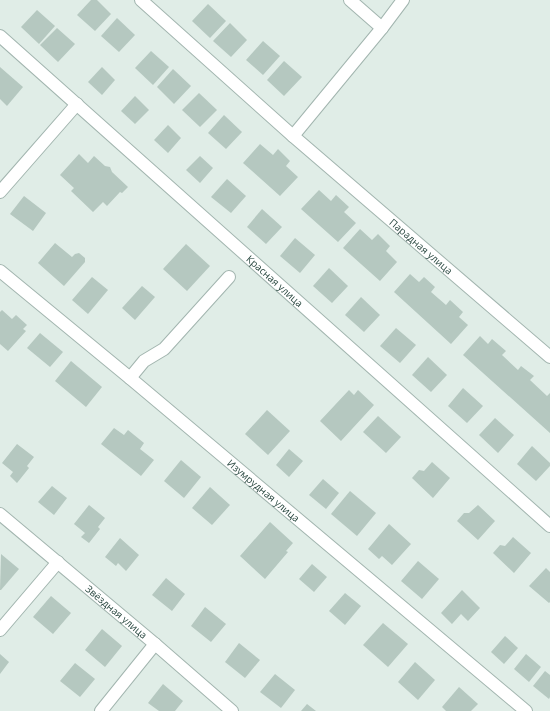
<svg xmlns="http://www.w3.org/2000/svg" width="550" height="711" font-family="'Open Sans',sans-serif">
<rect width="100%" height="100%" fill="#e0ede7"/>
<g fill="#b5c8c0">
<path d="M91 0H97L111 14 95 31 77 15Z"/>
<path d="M208 4 226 21 210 38 192 21Z"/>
<path d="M37 10 55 26 39 44 21 27Z"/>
<path d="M117 18 135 35 119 52 101 36Z"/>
<path d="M230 23 247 40 231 57 213 41Z"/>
<path d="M57 28 75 44 58 62 40 45Z"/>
<path d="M263 41 280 56 263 75 246 60Z"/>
<path d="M151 51 169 67 153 85 135 68Z"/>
<path d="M284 61 302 77 284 96 267 80Z"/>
<path d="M0 67 23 87 7 106 0 99Z"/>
<path d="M102 67 115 80 102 95 88 82Z"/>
<path d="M173 69 191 86 174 104 157 87Z"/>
<path d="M199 93 217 110 200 127 182 110Z"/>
<path d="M135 96 149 110 135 124 121 111Z"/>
<path d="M224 115 242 132 226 149 208 133Z"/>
<path d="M168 125 181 138 168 153 154 140Z"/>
<path d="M260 144 273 155 278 149 290 161 286 166 298 177 280 196 243 163Z"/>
<path d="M79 154 88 163 94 156 105 166 110 167 112 172 128 187 122 193 120 192 107 206 103 202 93 212 71 191 74 188 60 175Z"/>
<path d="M200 156 213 168 200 183 186 170Z"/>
<path d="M227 179 246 196 231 213 211 197Z"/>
<path d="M319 190 331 201 336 195 349 207 344 212 356 223 338 242 301 209Z"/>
<path d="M24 196 46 213 33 231 10 214Z"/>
<path d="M262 209 282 227 266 244 247 227Z"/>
<path d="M360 229 372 240 378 234 390 246 386 251 397 262 380 281 343 248Z"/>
<path d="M295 238 315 255 300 273 280 256Z"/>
<path d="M55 243 72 257 75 254 79 253 85 258V262L64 286 38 263Z"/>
<path d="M186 244 210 266 187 291 163 269Z"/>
<path d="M329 268 348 286 332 303 313 286Z"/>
<path d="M410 274 419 282 424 277 435 287 431 292 446 305 450 300 463 312 459 317 468 325 451 344 394 292Z"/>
<path d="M92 277 108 290 88 314 72 300Z"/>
<path d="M142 286 155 297 135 320 122 308Z"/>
<path d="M361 297 380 315 364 332 345 315Z"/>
<path d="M2 310 12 319 16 315 27 325 23 329 26 331 8 351 0 344V312Z"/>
<path d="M396 328 416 345 400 363 380 346Z"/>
<path d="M40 333 63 352 50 367 27 348Z"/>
<path d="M480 336 488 344 492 339 506 351 502 355 518 370 521 366 534 376 530 380 547 396 550 393V433L463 355Z"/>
<path d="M428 357 447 375 431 392 412 375Z"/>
<path d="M71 361 102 387 86 407 55 381Z"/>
<path d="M463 388 483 406 467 423 448 406Z"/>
<path d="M349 390 354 395 358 390 374 405 341 441 320 421Z"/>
<path d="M267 410 290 431 268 455 245 434Z"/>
<path d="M378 416 401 437 386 453 363 432Z"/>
<path d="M495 418 514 435 498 453 479 435Z"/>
<path d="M114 428 124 435 128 430 144 443 140 449 154 460 141 476 101 444Z"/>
<path d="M17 444 34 457 27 466 29 468 17 483 10 476 13 472 2 463Z"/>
<path d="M532 446 550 463V466L536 481 517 464Z"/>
<path d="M289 449 303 461 289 477 276 465Z"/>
<path d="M181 460 201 477 184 498 164 481Z"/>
<path d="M432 462 450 478 433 498 412 478 419 470 424 471Z"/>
<path d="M323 479 339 493 326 509 309 495Z"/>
<path d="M52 486 67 498 54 515 38 502Z"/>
<path d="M210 487 230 505 212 525 192 508Z"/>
<path d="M350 491 376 513 357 536 331 514Z"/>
<path d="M89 505 105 518 98 527 100 529 89 543 81 537 85 533 74 524Z"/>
<path d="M478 505 495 521 478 540 457 521 464 513H469Z"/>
<path d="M270 522 293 543 286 551 288 552 265 579 240 556Z"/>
<path d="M389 524 411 544 392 565 382 556 379 559 368 549Z"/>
<path d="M513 537 531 553 514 573 493 553 500 545 505 546Z"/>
<path d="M120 538 139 555 126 571 118 563 116 566 105 557Z"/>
<path d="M1 554 19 569 1 590H0Z"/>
<path d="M418 561 439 579 422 599 401 581Z"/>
<path d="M312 564 327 577 314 592 299 579Z"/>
<path d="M546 568 550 572V602L549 603 529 586Z"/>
<path d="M166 578 185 594 172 611 152 595Z"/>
<path d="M462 590 480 608 468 621 461 614 452 624 441 613Z"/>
<path d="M345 593 361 606 345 625 329 611Z"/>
<path d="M51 596 71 613 53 634 33 617Z"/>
<path d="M205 607 226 624 211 642 191 626Z"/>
<path d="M383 623 408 644 388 667 363 645Z"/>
<path d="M102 629 122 646 105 667 85 650Z"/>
<path d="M505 636 518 648 504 664 491 652Z"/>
<path d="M239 643 260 660 245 678 225 662Z"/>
<path d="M0 654 9 662 0 674Z"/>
<path d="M526 654 541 667 529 682 514 669Z"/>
<path d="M415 662 435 680 418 700 398 682Z"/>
<path d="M75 663 95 679 80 697 60 681Z"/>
<path d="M545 671 550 675V697L549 699 533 686Z"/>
<path d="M275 674 295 690 281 708 260 692Z"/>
<path d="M163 684 183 701 175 711H159L148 703Z"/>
<path d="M459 687 478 704 471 711H446L442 707Z"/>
<path d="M307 704 316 711H301Z"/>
</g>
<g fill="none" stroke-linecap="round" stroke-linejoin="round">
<defs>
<g id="minor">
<path id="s1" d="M141 0 293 136 550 357"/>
<path d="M350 0 382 28"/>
<path id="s2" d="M0 36 550 526"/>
<path d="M293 136 382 28 403 0"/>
<path d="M0 192 77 104"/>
<path id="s3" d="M0 271 130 378 526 711"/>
<path d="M130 378 144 361 164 349 229 277"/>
<path id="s4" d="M0 514 155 644 232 711"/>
<path d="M0 630 58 562"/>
<path d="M101 711 155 644"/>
</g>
</defs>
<use href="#minor" stroke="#a2b5af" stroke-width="14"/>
<use href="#minor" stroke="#fff" stroke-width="12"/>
</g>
<g text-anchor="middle" stroke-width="3.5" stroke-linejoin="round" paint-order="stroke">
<g font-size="10" fill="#1f3f37" stroke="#f1f9f5">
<text dy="4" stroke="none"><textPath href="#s1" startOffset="373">Парадная улица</textPath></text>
<text dy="4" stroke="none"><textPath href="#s2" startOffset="368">Красная улица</textPath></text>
<text dy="4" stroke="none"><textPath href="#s3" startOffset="343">Изумрудная улица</textPath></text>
<text dy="4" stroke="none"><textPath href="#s4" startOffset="152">Звёздная улица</textPath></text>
</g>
</g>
</svg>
